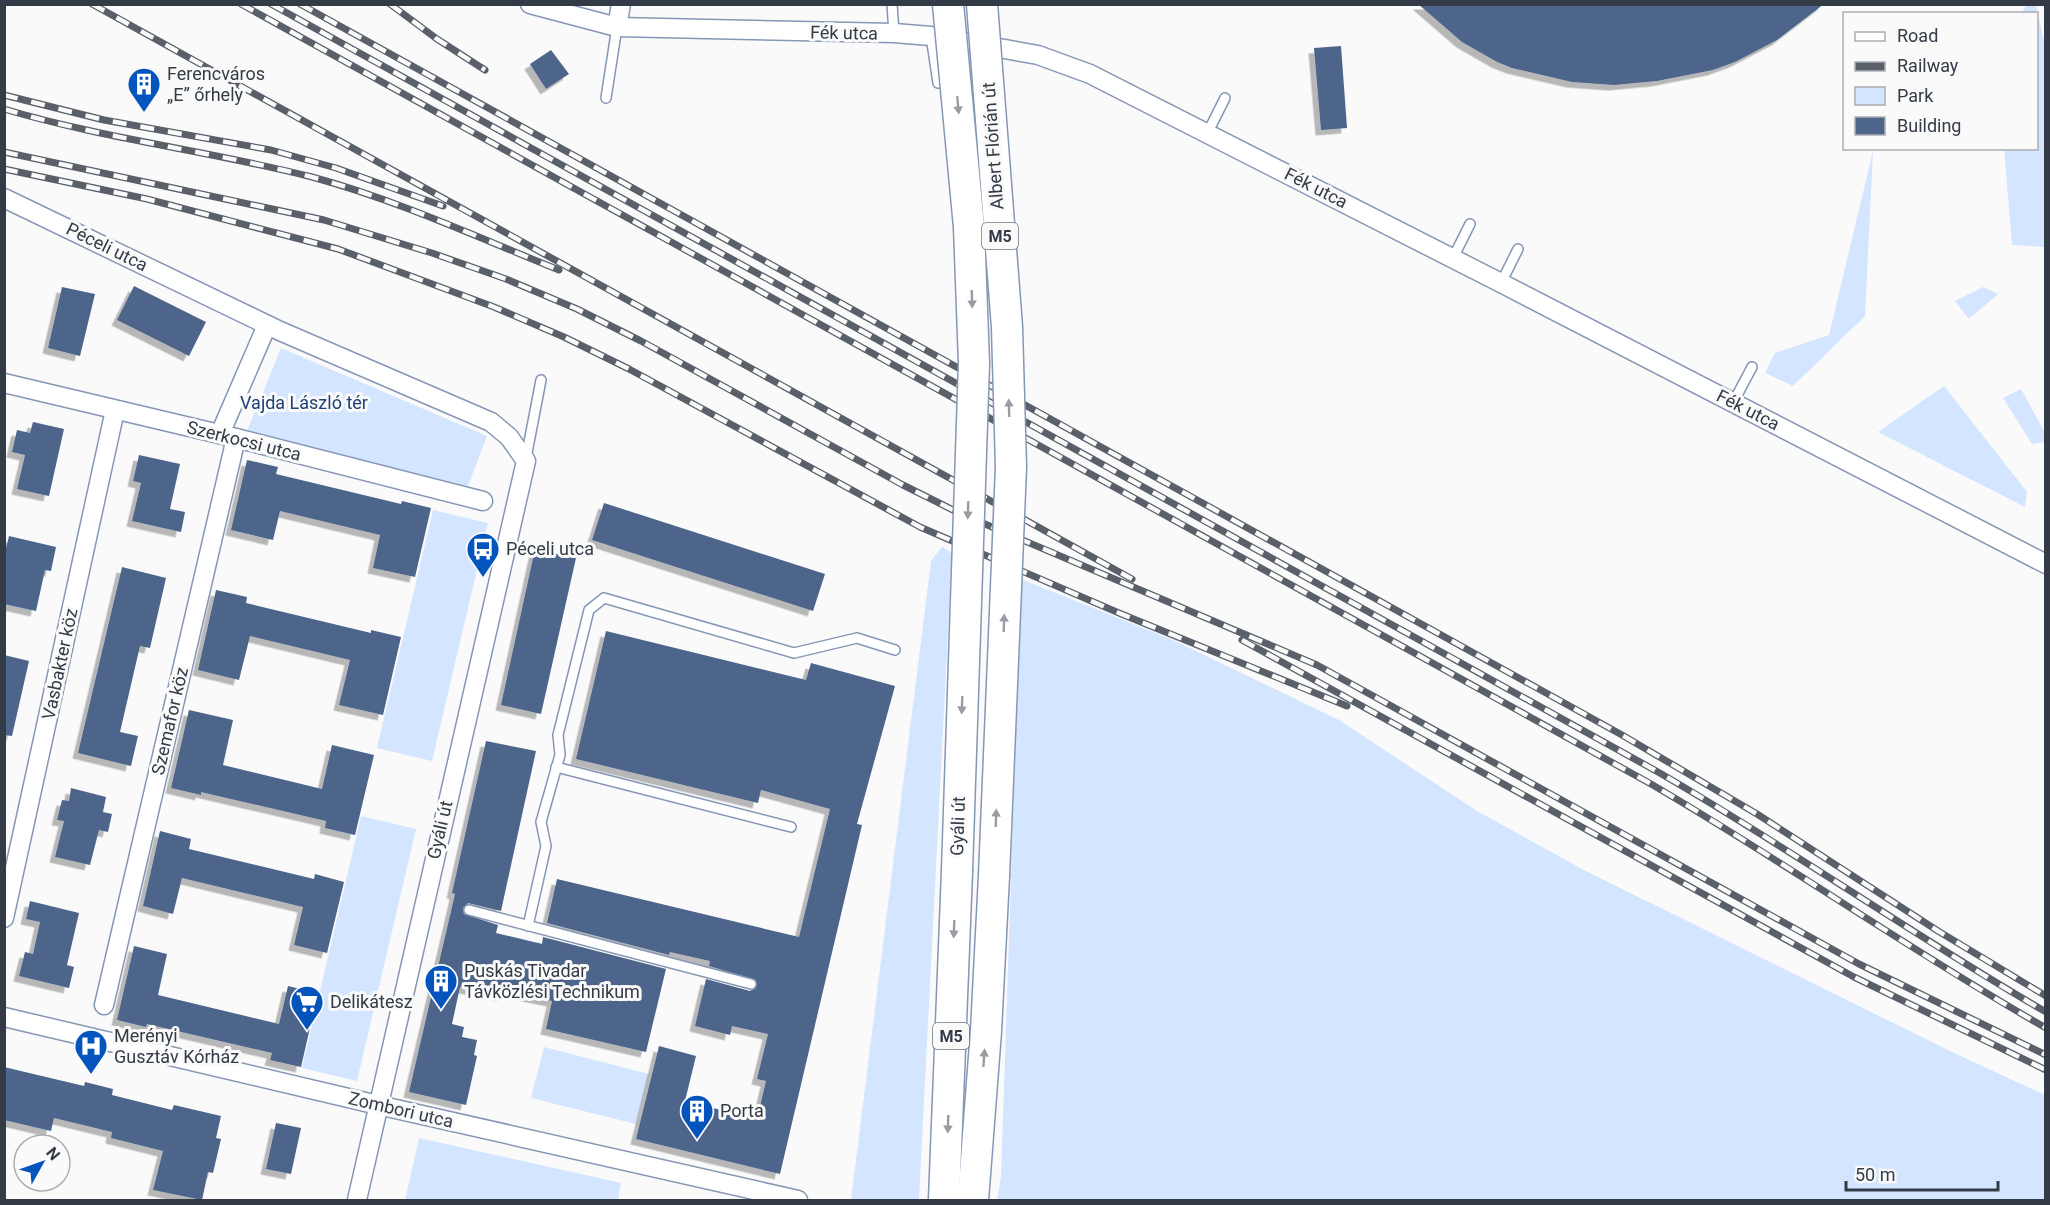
<svg xmlns="http://www.w3.org/2000/svg" width="2050" height="1205" font-family="Roboto,sans-serif">
<defs>
<filter id="shadow"><feDropShadow dx="-5.5" dy="5.5" stdDeviation="0" flood-color="#0004"/></filter>
</defs>
<rect width="100%" height="100%" fill="#fafafa"/>
<g fill="#d4e5ff">
<path d="M2027 5H2036L2046 51 2045 247 2012 245 2004 149 2036 148V14L2021 13Z"/>
<path d="M1873 151 1865 316 1793 386 1765 373 1775 353 1829 335Z"/>
<path d="M1983 287 1998 294 1969 319 1955 301Z"/>
<path d="M281 348 487 436 468 486 247 431Z"/>
<path d="M1944 386 2027 492 2025 507 1878 432Z"/>
<path d="M2021 389 2045 433V442L2032 444 2003 398Z"/>
<path d="M433 510 488 523 432 761 377 748Z"/>
<path d="M942 547 952 553 919 1200H851L931 561Z"/>
<path d="M1021 579 1173 640 1339 720 1477 811 1584 870 1950 1051 2045 1095V1200H997L1001 1177Z"/>
<path d="M361 816 416 829 357 1081 302 1068Z"/>
<path d="M544 1047 649 1074 636 1124 531 1098Z"/>
<path d="M419 1138 621 1183 618 1200H405Z"/>
</g>
<g fill="#4d658b" filter="url(#shadow)">
<path d="M1418 4H1824L1777 40 1735 62 1713 70 1657 81 1614 85 1572 82 1512 68 1497 62 1462 42Z"/>
<path d="M1341 46 1347 128 1321 130 1314 48Z"/>
<path d="M551 50 569 74 546 89 530 64Z"/>
<path d="M134 286 206 322 189 356 117 320Z"/>
<path d="M62 287 95 294 80 356 48 348Z"/>
<path d="M33 422 64 429 49 496 17 489 25 455 12 452 17 430 30 433Z"/>
<path d="M139 455 180 464 170 509 185 512 181 532 132 521 141 483 133 481Z"/>
<path d="M247 460 278 467 276 474 401 504 402 501 431 508 415 577 373 568 380 535 280 511 273 540 231 530Z"/>
<path d="M604 503 825 574 813 611 592 540Z"/>
<path d="M9 536 56 547 51 571 45 570 36 611 4 604V557Z"/>
<path d="M535 549 576 558 541 714 501 705Z"/>
<path d="M122 567 166 578 150 648 140 646 120 732 138 736 131 766 78 753Z"/>
<path d="M216 590 247 597 246 603 371 633V630L401 637 383 715 339 705 350 660 250 636 239 680 198 670Z"/>
<path d="M606 631 806 680 811 663 895 686 857 824 862 825 780 1174 636 1139 659 1046 696 1056 685 1101 757 1119 766 1081 757 1079 768 1034 732 1026 730 1035 695 1026 706 979 750 991 756 988V980L709 966 710 961 670 952 669 955 547 923 557 879 799 937 830 809 761 790 758 803 576 759Z"/>
<path d="M4 655 29 661 12 736 4 735Z"/>
<path d="M189 710 233 720 223 765 322 789 332 745 374 755 355 835 325 828 326 821 201 792V795L171 788Z"/>
<path d="M486 741 536 751 501 911 468 903 463 908 464 914 498 925 496 933 542 944 543 937 666 969 646 1052 546 1029 552 1001 503 991 502 996 460 987 452 1024 464 1027 462 1037 477 1040 474 1055 477 1056 466 1105 409 1092 455 894 452 893Z"/>
<path d="M71 788 106 797 103 812 112 814 108 832 99 830 90 865 55 857 64 821 57 820 62 800 69 801Z"/>
<path d="M160 831 191 839 189 849 314 879 315 874 344 882 327 953 294 945 303 907 182 878 173 914 143 906Z"/>
<path d="M30 901 79 913 67 965 74 967 69 988 19 976 25 952 33 954 40 922 26 919Z"/>
<path d="M134 946 167 954 158 995 279 1024 288 986 318 993 301 1067 270 1060 272 1053 147 1024 146 1027 117 1020Z"/>
<path d="M4 1067 84 1086 85 1082 113 1089 112 1095 172 1110 174 1105 221 1116 216 1138 221 1139 213 1173 208 1172 202 1200 153 1190 163 1151 111 1138 112 1132 54 1118 51 1131 4 1120Z"/>
<path d="M276 1123 301 1128 291 1174 266 1169Z"/>
</g>
<g fill="none" stroke-linecap="round" stroke-linejoin="round">
<defs>
<g id="lane">
<path d="M892 4 894 33"/>
<path d="M931 36 938 83"/>
<path d="M606 98 617 27"/>
<path d="M1208 132 1225 98"/>
<path d="M1453 258 1470 224"/>
<path d="M1501 283 1518 249"/>
<path d="M1733 403 1752 367"/>
<path d="M526 458 541 380"/>
<path d="M556 767 791 827"/>
<path d="M469 910 751 984"/>
<path d="M528 926 546 846 541 822 560 755 558 735 589 610 604 598 794 653 857 638 895 650"/>
</g>
<g id="street">
<path d="M530 4 617 27 894 33 931 36 1038 55 1090 74 1501 283 2046 564"/>
<path d="M617 27 621 4"/>
<path d="M4 198 280 331 491 422 509 437 526 461 357 1200"/>
<path d="M4 383 236 438 483 501"/>
<path d="M220 434 267 325"/>
<path d="M4 918 115 410"/>
<path d="M104 1005 236 438"/>
<path d="M4 1017 378 1105 798 1200"/>
</g>
<g id="primary">
<path d="M944 1200 957 871"/>
<path d="M973 1200 986 1031 994 876"/>
</g>
</defs>
<use href="#lane" stroke="#8597b4" stroke-width="12"/>
<use href="#street" stroke="#8597b4" stroke-width="21"/>
<use href="#primary" stroke="#8597b4" stroke-width="33"/>
<use href="#lane" stroke="#fff" stroke-width="9"/>
<use href="#street" stroke="#fff" stroke-width="18"/>
<use href="#primary" stroke="#fff" stroke-width="30"/>
<defs>
<g id="rail">
<path d="M92 4 1132 579"/>
<path d="M241 4 1651 784C1785 862 1911 951 2046 1028"/>
<path d="M271 4 1658 772C1790 848 1914 936 2046 1012"/>
<path d="M300 4 1622 735 1757 814 1938 931 2046 996"/>
<path d="M390 4 437 39 485 70"/>
<path d="M4 95 104 120 271 150 336 168 443 206"/>
<path d="M4 109C105 139 210 151 312 177 397 200 477 237 559 270"/>
<path d="M4 152 324 220 432 253 506 279 577 309 641 341 903 485 959 513 1317 665 1859 964 2046 1055"/>
<path d="M4 169 147 199 338 249 494 307 564 337 629 369 920 527 1119 613 1347 706"/>
<path d="M1242 640 1854 977 2046 1070"/>
</g>
</defs>
<use href="#rail" stroke="#596069" stroke-width="7"/>
<use href="#rail" stroke="#fafafa" stroke-width="4.5" stroke-dasharray="14" stroke-linecap="butt"/>
<defs>
<g id="primary-bridge">
<path d="M948 4 969 227 974 363 957 871"/>
<path d="M982 4 1007 327 1011 467 994 876"/>
</g>
</defs>
<use href="#primary-bridge" stroke="#8597b4" stroke-width="33" stroke-linecap="butt"/>
<use href="#primary-bridge" stroke="#fff" stroke-width="30"/>
</g>
<defs><path id="oneway-solid" d="M-6-.8H1V-3.2L6.5 0L1 3.2V.8H-6Z" transform="scale(1.5)"/></defs>
<g fill="#999da3">
<use href="#oneway-solid" transform="translate(958 105) rotate(85)"/>
<use href="#oneway-solid" transform="translate(972 299) rotate(88)"/>
<use href="#oneway-solid" transform="translate(1009 408) rotate(-92)"/>
<use href="#oneway-solid" transform="translate(968 510) rotate(92)"/>
<use href="#oneway-solid" transform="translate(1004 623) rotate(-88)"/>
<use href="#oneway-solid" transform="translate(962 705) rotate(92)"/>
<use href="#oneway-solid" transform="translate(996 818) rotate(-88)"/>
<use href="#oneway-solid" transform="translate(954 929) rotate(92)"/>
<use href="#oneway-solid" transform="translate(984 1058) rotate(-86)"/>
<use href="#oneway-solid" transform="translate(948 1124) rotate(92)"/>
</g>
<defs>
<symbol id="building-pin" viewBox="-11 -11 22 30"><path d="M0 17L-7.5 6A9.5 9.5 0 1 1 7.5 6Z" fill="#0454be" stroke="#fafafa"/><path d="M-4-6H4V6H1V3H-1V6H-4ZM-2.5-4.3h1.7v1.8h-1.7ZM.8-4.3h1.7v1.8H.8ZM-2.5-1h1.7V.8h-1.7ZM.8-1h1.7V.8H.8Z" fill="#fff"/></symbol>
<symbol id="bus-pin" viewBox="-11 -11 22 30"><path d="M0 17L-7.5 6A9.5 9.5 0 1 1 7.5 6Z" fill="#0454be" stroke="#fafafa"/><path d="M-5-6H5V4H4V6H2V4H-2V6H-4V4H-5ZM-3.5-4V0h7V-4ZM-3.5 1.2v1.5H-2V1.2ZM2 1.2v1.5H3.5V1.2Z" fill="#fff"/></symbol>
<symbol id="supermarket-pin" viewBox="-11 -11 22 30"><path d="M0 17L-7.5 6A9.5 9.5 0 1 1 7.5 6Z" fill="#0454be" stroke="#fafafa"/><path d="M-6-5.5h2.5l.6 2H6L4.5 2H-2.5L-4.4-4H-6ZM-1.5 3.2a1.3 1.3 0 1 0 .1 0ZM3 3.2a1.3 1.3 0 1 0 .1 0Z" fill="#fff"/></symbol>
<symbol id="hospital-pin" viewBox="-11 -11 22 30"><path d="M0 17L-7.5 6A9.5 9.5 0 1 1 7.5 6Z" fill="#0454be" stroke="#fafafa"/><path d="M-5-5h3v3.5h4V-5h3V5h-3V1.5h-4V5h-3Z" fill="#fff"/></symbol>
</defs>
<g fill-rule="evenodd">
<use href="#building-pin" x="125" y="65" width="38" height="52"/>
<use href="#bus-pin" x="464" y="530" width="38" height="52"/>
<use href="#building-pin" x="422" y="962" width="38" height="52"/>
<use href="#supermarket-pin" x="288" y="983" width="38" height="52"/>
<use href="#hospital-pin" x="72" y="1027" width="38" height="52"/>
<use href="#building-pin" x="678" y="1092" width="38" height="52"/>
</g>
<g text-anchor="middle" stroke-width="6" stroke-linejoin="round" paint-order="stroke">
<g fill="#fafafa" stroke="#6f747d" stroke-width="1.5">
<rect x="982" y="223" width="36" height="26" rx="4.5"/>
<rect x="933" y="1023" width="36" height="26" rx="4.5"/>
</g>
<g font-size="16" font-weight="bold" fill="#333b47">
<text x="1000" y="242">M5</text>
<text x="951" y="1042">M5</text>
</g>
<g font-size="18" fill="#333b47" stroke="#fafafa">
<text transform="translate(844 33) rotate(1)" y="6">Fék utca</text>
<text transform="translate(993 146) rotate(-94)" y="6">Albert Flórián út</text>
<text transform="translate(1316 188) rotate(27)" y="6">Fék utca</text>
<text transform="translate(107 247) rotate(26)" y="6">Péceli utca</text>
<text transform="translate(1748 410) rotate(27)" y="6">Fék utca</text>
<text transform="translate(244 441) rotate(14)" y="6">Szerkocsi utca</text>
<text transform="translate(60 664) rotate(-78)" y="6">Vasbakter köz</text>
<text transform="translate(170 721) rotate(-77)" y="6">Szemafor köz</text>
<text transform="translate(958 826) rotate(-88)" y="6">Gyáli út</text>
<text transform="translate(440 830) rotate(-77)" y="6">Gyáli út</text>
<text transform="translate(401 1110) rotate(13)" y="6">Zombori utca</text>
</g>
<g font-size="18" fill="#333b47" stroke="#fafafa" text-anchor="start">
<text x="167" y="80">Ferencváros<tspan x="167" dy="21">„E” őrhely</tspan></text>
<text x="506" y="555">Péceli utca</text>
<text x="464" y="977">Puskás Tivadar<tspan x="464" dy="21">Távközlési Technikum</tspan></text>
<text x="330" y="1008">Delikátesz</text>
<text x="114" y="1042">Merényi<tspan x="114" dy="21">Gusztáv Kórház</tspan></text>
<text x="720" y="1117">Porta</text>
</g>
<g font-size="18" fill="#1f4074" stroke="#fafafa">
<text x="304" y="409">Vajda László tér</text>
</g>
</g>
<rect width="2050" height="1205" fill="none" stroke="#333b47" stroke-width="12"/>
<rect x="1843" y="12" width="195" height="138" fill="#fafafa" stroke="#aaaeb2" stroke-width="1.5"/>
<rect x="1855" y="32" width="30" height="9" fill="#ffffff" stroke="#aaaeb2" stroke-width="1.5"/>
<text x="1897" y="42" font-size="18" fill="#333b47">Road</text>
<rect x="1855" y="62" width="30" height="9" fill="#596069" stroke="#aaaeb2" stroke-width="1.5"/>
<text x="1897" y="72" font-size="18" fill="#333b47">Railway</text>
<rect x="1855" y="87" width="30" height="18" fill="#d4e5ff" stroke="#aaaeb2" stroke-width="1.5"/>
<text x="1897" y="102" font-size="18" fill="#333b47">Park</text>
<rect x="1855" y="117" width="30" height="18" fill="#4d658b" stroke="#aaaeb2" stroke-width="1.5"/>
<text x="1897" y="132" font-size="18" fill="#333b47">Building</text>
<g transform="translate(42 1163) rotate(50)"><circle r="28" fill="#fafafa" stroke="#aaaeb2" stroke-width="1.5"/>
<path d="M0-4.5L10 22L0 15L-10 22Z" fill="#0454be"/>
<text y="-9" font-size="16" font-weight="bold" text-anchor="middle" fill="#333b47">N</text>
</g>
<path d="M1846 1181v9h152v-9" fill="none" stroke="#333b47" stroke-width="3"/>
<text x="1855" y="1181" font-size="18" fill="#333b47" stroke="#fafafa" stroke-width="4.5" paint-order="stroke">50 m</text>
</svg>
